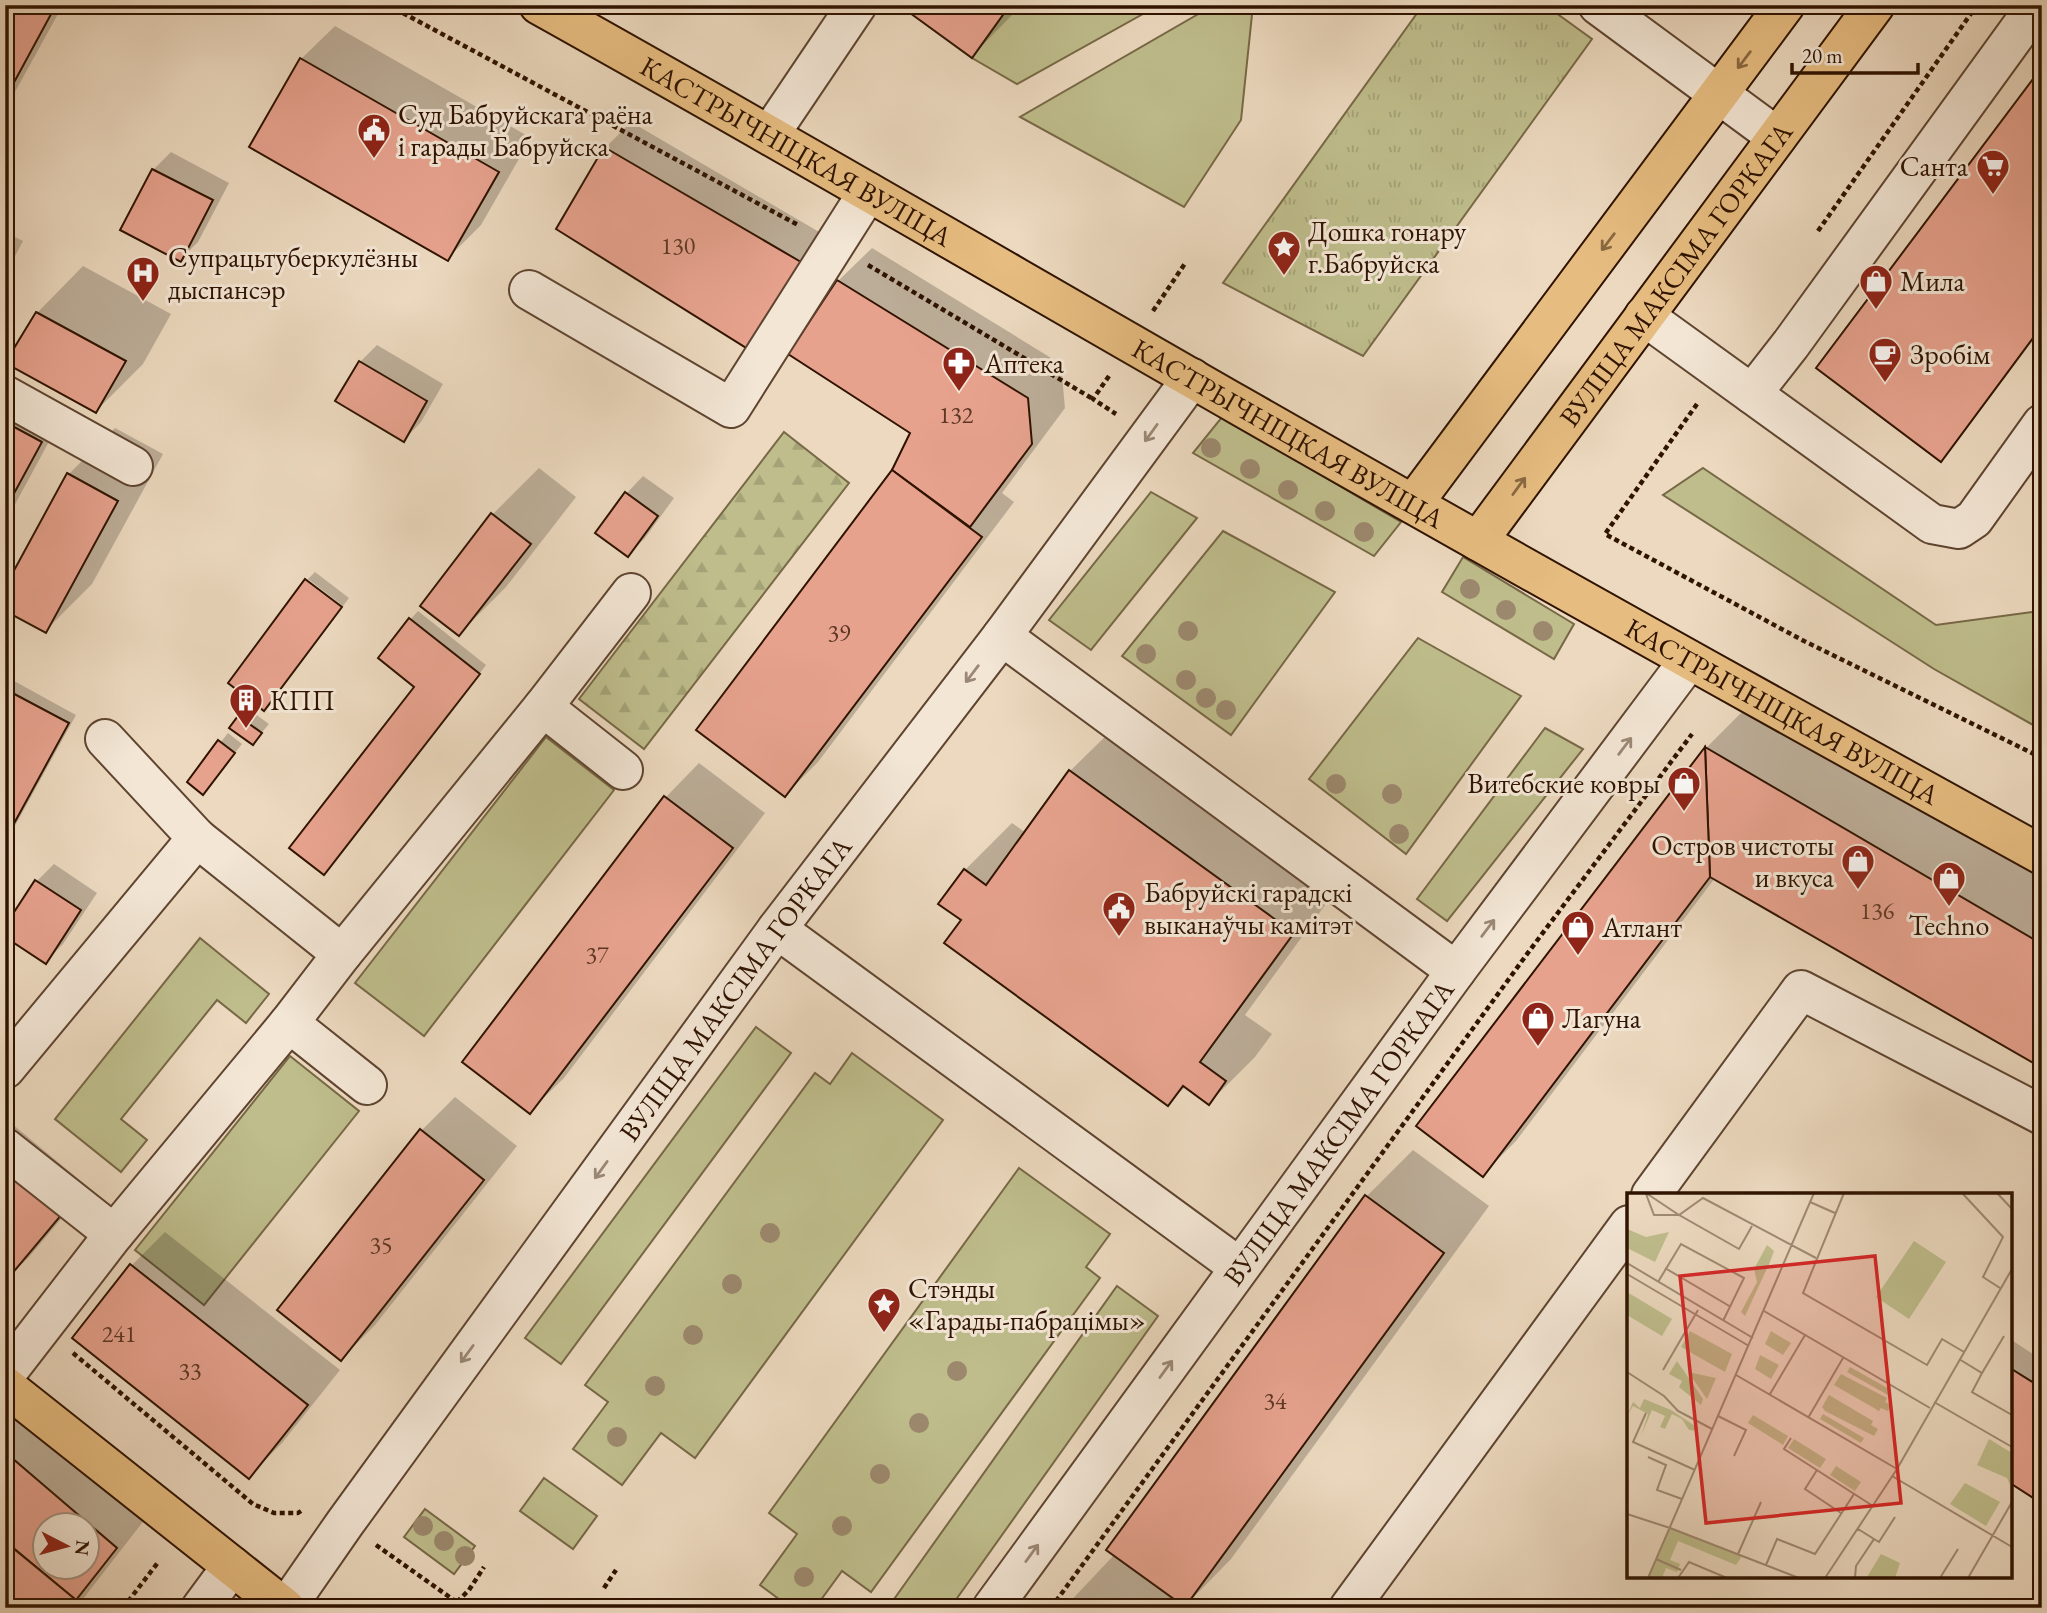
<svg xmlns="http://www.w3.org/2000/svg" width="2047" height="1613" font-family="'EB Garamond',serif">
<defs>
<pattern id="forest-firs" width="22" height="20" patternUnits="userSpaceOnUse" patternTransform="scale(1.75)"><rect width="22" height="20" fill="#bfbd8c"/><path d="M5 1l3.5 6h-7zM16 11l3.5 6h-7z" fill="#a4a277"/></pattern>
<pattern id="park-tufts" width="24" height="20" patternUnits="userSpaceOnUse" patternTransform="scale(1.75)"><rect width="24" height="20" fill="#bfbd8c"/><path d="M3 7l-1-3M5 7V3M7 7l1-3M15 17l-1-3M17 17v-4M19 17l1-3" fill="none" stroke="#a4a277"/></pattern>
</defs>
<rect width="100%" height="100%" fill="#ecd9bf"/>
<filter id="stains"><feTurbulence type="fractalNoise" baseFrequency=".00286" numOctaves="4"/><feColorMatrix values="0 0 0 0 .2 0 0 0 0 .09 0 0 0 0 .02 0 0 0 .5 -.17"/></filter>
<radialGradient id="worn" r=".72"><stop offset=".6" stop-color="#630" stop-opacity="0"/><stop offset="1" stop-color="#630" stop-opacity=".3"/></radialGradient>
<g fill="#bfbd8c" stroke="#776846" stroke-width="2">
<path d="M1010 5H1159L1017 84 972 58Z"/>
<path d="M1214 5H1253L1241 120 1184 207 1020 117Z"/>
<path d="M1222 417 1401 522 1374 556 1193 453Z"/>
<path d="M1703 468 1936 625 2039 611 2042 612V730L1934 669 1663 495Z"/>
<path d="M1151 492 1197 518 1091 650 1049 620Z"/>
<path d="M1223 531 1335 592 1231 735 1122 656Z"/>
<path d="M1463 557 1574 624 1554 659 1442 592Z"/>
<path d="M1418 638 1521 696 1406 854 1309 779Z"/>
<path d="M1545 728 1583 749 1447 921 1417 899Z"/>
<path d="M546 737 614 790 424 1036 355 983Z"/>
<path d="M200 938 269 994 246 1023 217 1000 121 1119 147 1140 121 1172 55 1119Z"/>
<path d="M756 1027 791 1053 561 1364 525 1338Z"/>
<path d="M852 1053 943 1120 695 1458 661 1433 622 1485 573 1449 608 1402 585 1385 815 1073 830 1084Z"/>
<path d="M290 1056 359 1111 204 1305 135 1250Z"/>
<path d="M1019 1168 1110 1234 1086 1267 1100 1278 871 1592 842 1571 815 1608H791L760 1585 797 1534 769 1513Z"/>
<path d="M1117 1286 1158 1316 950 1608H900L892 1602Z"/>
<path d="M544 1478 597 1516 573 1549 520 1511Z"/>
<path d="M425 1509 475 1546 454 1574 404 1537Z"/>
</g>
<path fill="url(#forest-firs)" stroke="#776846" stroke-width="2" d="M784 432 849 483 644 749 579 699Z"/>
<path fill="url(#park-tufts)" stroke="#776846" stroke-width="2" d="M1423 5H1545L1592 39 1363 356 1223 283Z"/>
<g fill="#0003" fill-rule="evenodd">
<path d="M5 5H63L5 110Z"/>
<path d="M902 5H1022L972 56Z"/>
<path d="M335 26 531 138 481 225 447 259 301 59Z"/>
<path d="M631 122 826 236 774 321 605 148Z"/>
<path d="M171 152 229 183 198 242 181 259 122 229 153 170Z"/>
<path d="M5 232 23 241 5 275Z"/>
<path d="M872 248 1061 364 1065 408 1002 493 1014 502 818 762 785 795 893 471 913 433 838 281Z"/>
<path d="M83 266 171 314 143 364 96 411 37 313Z"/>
<path d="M377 345 443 384 421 422 404 440 360 362Z"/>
<path d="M5 396 58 425 5 523Z"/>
<path d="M115 428 163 454 92 584 45 631 69 474Z"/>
<path d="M539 468 576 497 506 587 459 634 493 514Z"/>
<path d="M643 476 674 498 645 538 628 555 626 494Z"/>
<path d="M315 572 349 598 343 606 308 579Z"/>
<path d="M418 611 486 665 332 864 416 686 410 620Z"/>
<path d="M5 676 76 715 5 844Z"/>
<path d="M1753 701 2042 871V1066L1715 878 1516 1141 1483 1174 1706 748Z"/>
<path d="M247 708 269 724 253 743 232 727Z"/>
<path d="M1117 725 1339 886 1245 1015 1272 1034 1255 1057 1209 1103 1186 1086 1168 1104 964 920 941 903 965 870 1012 823 1026 833 1070 771Z"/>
<path d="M228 733 242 744 203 793 189 782Z"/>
<path d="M699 763 765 813 564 1078 530 1111 465 1061 666 797Z"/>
<path d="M54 864 97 893 63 944 46 961 37 881Z"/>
<path d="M455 1097 517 1146 375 1325 341 1359 280 1310 422 1130Z"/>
<path d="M5 1118 88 1187 29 1257 5 1280Z"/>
<path d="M1413 1150 1489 1206 1231 1559 1183 1608H1064L1115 1554 1109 1550 1367 1196Z"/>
<path d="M165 1232 340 1370 282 1443 249 1476 74 1338 132 1265Z"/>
<path d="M2010 1339 2042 1360 2040 1500 2010 1480Z"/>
<path d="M5 1390 149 1514 76 1608H5V1550L11 1544 5 1539ZM46 1526H88V1568H46Z"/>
</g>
<g fill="#e7a28e" stroke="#2f1300" stroke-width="2" fill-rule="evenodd">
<path d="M5 5H56L5 99Z"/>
<path d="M899 5H1010L972 58Z"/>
<path d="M300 58 499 172 448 261 249 147Z"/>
<path d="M2042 67V326L1941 462 1816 368Z"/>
<path d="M604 147 801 262 748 349 556 229Z"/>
<path d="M152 169 213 200 181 262 120 230Z"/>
<path d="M837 280 1028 398 1032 444 970 527 892 470 910 433 788 354Z"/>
<path d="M36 312 126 361 96 413 5 363Z"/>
<path d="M359 361 427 401 404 442 335 401Z"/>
<path d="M5 422 42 442 5 510Z"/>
<path d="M892 470 982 537 785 797 696 730Z"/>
<path d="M67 473 118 501 46 633 5 611V587Z"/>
<path d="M625 492 658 516 628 557 595 533Z"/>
<path d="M491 513 531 544 459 636 420 606Z"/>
<path d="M305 579 342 607 264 711 228 683Z"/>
<path d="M409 618 480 674 324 875 289 848 414 687 378 658Z"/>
<path d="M5 689 69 723 5 840Z"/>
<path d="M238 716 262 733 253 745 229 728Z"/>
<path d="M218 740 235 753 203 795 187 782Z"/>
<path d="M1705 747 2042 944V1068L1710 877Z"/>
<path d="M1705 747 1710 877 1483 1177 1416 1126Z"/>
<path d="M1069 770 1294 933 1200 1062 1226 1081 1209 1105 1183 1086 1168 1106 944 943 961 920 938 904 964 869 986 885Z"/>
<path d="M664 796 733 848 530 1114 462 1062Z"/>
<path d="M35 880 81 910 46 964 5 937V926Z"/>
<path d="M420 1129 484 1180 341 1361 277 1310Z"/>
<path d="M5 1165 63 1213 5 1282Z"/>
<path d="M1365 1195 1444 1253 1185 1607 1106 1550Z"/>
<path d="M130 1264 308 1405 249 1479 72 1338Z"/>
<path d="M2010 1368 2042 1388 2041 1503 2010 1483Z"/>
<path d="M5 1452 117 1548 76 1600 5 1541ZM46 1526H88V1568H46Z"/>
<path d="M8 1544 76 1600 70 1608H5V1547Z"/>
</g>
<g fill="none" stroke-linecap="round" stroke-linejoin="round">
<defs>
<g id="minor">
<path d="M1598 5 1777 137"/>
<path d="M770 134 857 5"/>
<path d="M529 290 731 408 868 192"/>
<path d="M1644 316 1932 524 1959 529 1974 519 2042 424"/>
<path d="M1752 394 1791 344 2037 5"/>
<path d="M5 395 133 466"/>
<path d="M1002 636 1456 971"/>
<path d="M543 707 631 593"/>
<path d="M105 739 197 838"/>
<path d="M777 929 1239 1267"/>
<path d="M289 1023 367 1085"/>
<path d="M5 1069 197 838 342 954"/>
<path d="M5 1148 114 1234"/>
<path d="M1651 1195 1801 990 2042 1115"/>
<path d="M5 1375 114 1234 289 1023 342 954 543 707 623 770"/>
<path d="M201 1608 232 1566"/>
<path id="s1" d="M286 1608 345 1523 777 929 1002 636 1192 378"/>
<path id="s2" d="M992 1608 1456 971 1689 660"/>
<path d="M1349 1608 1629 1225"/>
</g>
<g id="major">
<path id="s3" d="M539 5C774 136 1006 272 1240 406 1506 558 1773 707 2042 855"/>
<path d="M1413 504 1785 5"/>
<path id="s4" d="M1478 541 1875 5"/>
<path d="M5 1386 285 1608"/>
</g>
</defs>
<use href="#minor" stroke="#5e4430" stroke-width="42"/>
<use href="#major" stroke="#2f1300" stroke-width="42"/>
<g stroke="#2f1300" stroke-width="4.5" stroke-dasharray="5 3.5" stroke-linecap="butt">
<path d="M388 5 800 226"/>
<path d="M1818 231 1977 5"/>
<path d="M868 265 1093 399"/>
<path d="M1153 311 1186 262"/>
<path d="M1109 376 1093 399 1116 414"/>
<path d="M1697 404 1605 534 1804 641 2042 758"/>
<path d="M73 1353 253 1504 274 1513H298L301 1511"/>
<path d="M376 1545 465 1608"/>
<path d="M604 1588 616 1570"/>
<path d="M457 1602 469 1590 484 1567"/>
<path d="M123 1608 159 1561"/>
<path d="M523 1608 529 1600"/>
<path d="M1051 1608 1530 950 1692 734"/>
</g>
<use href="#minor" stroke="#f3e6d5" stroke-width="38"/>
<use href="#major" stroke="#e6bc80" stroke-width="38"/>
</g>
<g fill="#9c886d">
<circle cx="1211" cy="448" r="10"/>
<circle cx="1250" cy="469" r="10"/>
<circle cx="1288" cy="490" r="10"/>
<circle cx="1325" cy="511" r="10"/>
<circle cx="1364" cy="532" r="10"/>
<circle cx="1470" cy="589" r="10"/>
<circle cx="1506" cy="610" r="10"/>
<circle cx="1188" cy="631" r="10"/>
<circle cx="1543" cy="631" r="10"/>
<circle cx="1146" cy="654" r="10"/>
<circle cx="1186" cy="680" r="10"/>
<circle cx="1206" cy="698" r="10"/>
<circle cx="1226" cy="710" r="10"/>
<circle cx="1336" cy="784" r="10"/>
<circle cx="1392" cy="794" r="10"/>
<circle cx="1399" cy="834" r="10"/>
<circle cx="770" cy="1233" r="10"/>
<circle cx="732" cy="1284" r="10"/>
<circle cx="693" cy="1335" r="10"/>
<circle cx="957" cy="1371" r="10"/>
<circle cx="655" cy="1386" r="10"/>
<circle cx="919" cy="1423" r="10"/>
<circle cx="617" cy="1437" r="10"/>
<circle cx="880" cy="1474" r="10"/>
<circle cx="423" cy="1526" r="10"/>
<circle cx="842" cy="1526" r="10"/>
<circle cx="444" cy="1541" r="10"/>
<circle cx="465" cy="1556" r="10"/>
<circle cx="804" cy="1577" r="10"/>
</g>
<defs><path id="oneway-shaft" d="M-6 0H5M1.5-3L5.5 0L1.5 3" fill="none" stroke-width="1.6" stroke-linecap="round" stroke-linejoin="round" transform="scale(1.75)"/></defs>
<g stroke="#8a6840">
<use href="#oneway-shaft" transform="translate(1744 60) rotate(127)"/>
<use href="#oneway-shaft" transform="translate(1608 242) rotate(127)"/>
<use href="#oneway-shaft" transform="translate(1519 486) rotate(-54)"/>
</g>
<g stroke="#9b8775">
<use href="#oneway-shaft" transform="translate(1151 433) rotate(126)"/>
<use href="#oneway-shaft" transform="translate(972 674) rotate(127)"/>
<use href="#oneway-shaft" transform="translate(1625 746) rotate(-53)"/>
<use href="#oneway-shaft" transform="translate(1488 928) rotate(-53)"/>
<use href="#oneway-shaft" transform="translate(601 1170) rotate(126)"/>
<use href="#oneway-shaft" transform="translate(467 1354) rotate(126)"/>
<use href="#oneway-shaft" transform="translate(1166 1369) rotate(-54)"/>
<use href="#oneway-shaft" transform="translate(1032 1553) rotate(-54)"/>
</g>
<defs>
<symbol id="civic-pin" viewBox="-11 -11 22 30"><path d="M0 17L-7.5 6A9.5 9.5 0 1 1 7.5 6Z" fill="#8f2418" stroke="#f3e6d5"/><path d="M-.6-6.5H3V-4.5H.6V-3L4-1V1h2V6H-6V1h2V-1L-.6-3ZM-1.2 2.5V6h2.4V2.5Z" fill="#fff"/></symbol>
<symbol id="supermarket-pin" viewBox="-11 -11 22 30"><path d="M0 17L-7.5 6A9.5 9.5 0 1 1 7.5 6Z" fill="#8f2418" stroke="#f3e6d5"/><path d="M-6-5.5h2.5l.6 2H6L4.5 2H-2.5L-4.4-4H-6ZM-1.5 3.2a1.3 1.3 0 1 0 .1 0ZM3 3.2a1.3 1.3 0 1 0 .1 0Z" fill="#fff"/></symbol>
<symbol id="sight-pin" viewBox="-11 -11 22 30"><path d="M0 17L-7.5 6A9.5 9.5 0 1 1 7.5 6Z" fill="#8f2418" stroke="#f3e6d5"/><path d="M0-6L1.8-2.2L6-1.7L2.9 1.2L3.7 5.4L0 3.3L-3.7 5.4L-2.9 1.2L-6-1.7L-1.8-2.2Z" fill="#fff"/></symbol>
<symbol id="hospital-pin" viewBox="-11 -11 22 30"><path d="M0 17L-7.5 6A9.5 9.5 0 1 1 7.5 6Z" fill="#8f2418" stroke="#f3e6d5"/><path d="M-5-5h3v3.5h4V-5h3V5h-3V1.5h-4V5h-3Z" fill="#fff"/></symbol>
<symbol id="shop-pin" viewBox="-11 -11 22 30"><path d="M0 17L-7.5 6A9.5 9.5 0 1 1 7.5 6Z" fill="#8f2418" stroke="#f3e6d5"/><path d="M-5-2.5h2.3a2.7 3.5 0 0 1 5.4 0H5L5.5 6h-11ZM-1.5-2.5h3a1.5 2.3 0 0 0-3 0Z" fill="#fff"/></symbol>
<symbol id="cafe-pin" viewBox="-11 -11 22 30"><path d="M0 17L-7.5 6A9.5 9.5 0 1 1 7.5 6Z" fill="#8f2418" stroke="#f3e6d5"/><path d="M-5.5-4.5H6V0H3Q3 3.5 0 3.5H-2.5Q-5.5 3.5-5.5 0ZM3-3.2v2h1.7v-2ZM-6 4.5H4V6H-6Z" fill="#fff"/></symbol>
<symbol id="pharmacy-pin" viewBox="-11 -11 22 30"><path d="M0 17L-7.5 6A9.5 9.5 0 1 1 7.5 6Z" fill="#8f2418" stroke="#f3e6d5"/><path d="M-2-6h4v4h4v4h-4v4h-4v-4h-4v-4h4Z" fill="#fff"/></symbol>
<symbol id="building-pin" viewBox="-11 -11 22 30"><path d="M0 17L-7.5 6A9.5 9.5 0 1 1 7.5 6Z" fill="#8f2418" stroke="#f3e6d5"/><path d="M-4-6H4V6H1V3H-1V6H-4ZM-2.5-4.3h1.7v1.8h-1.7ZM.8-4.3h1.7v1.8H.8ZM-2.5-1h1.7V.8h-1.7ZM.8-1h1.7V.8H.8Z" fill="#fff"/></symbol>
</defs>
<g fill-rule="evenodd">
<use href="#civic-pin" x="355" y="111" width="38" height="52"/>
<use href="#supermarket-pin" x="1974" y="147" width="38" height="52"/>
<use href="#sight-pin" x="1265" y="228" width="38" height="52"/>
<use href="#hospital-pin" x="124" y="254" width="38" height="52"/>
<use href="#shop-pin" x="1857" y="262" width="38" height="52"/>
<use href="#cafe-pin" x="1866" y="335" width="38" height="52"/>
<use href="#pharmacy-pin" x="940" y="344" width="38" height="52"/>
<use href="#building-pin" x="227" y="681" width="38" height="52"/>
<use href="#shop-pin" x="1665" y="764" width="38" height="52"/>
<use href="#shop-pin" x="1839" y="842" width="38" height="52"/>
<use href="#shop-pin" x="1930" y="859" width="38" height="52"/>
<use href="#civic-pin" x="1100" y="889" width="38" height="52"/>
<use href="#shop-pin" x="1559" y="908" width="38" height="52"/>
<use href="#shop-pin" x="1519" y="999" width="38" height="52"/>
<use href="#sight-pin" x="865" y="1285" width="38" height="52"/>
</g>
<g text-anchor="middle" stroke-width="6" stroke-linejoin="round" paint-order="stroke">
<g font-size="24" fill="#5d3724">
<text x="678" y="254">130</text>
<text x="956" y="423">132</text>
<text x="839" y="641">39</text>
<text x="1877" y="919">136</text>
<text x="597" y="963">37</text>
<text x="381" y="1253">35</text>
<text x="119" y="1342">241</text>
<text x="190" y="1379">33</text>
<text x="1275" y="1409">34</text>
</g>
<g font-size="28" fill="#2f1300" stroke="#f3e6d5" text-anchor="start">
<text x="398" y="124">Суд Бабруйскага раёна<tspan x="398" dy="32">і гарады Бабруйска</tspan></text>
<text x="1968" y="176" text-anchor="end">Санта</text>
<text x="1308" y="241">Дошка гонару<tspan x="1308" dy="32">г.Бабруйска</tspan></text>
<text x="168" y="267">Супрацьтуберкулёзны<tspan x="168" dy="32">дыспансэр</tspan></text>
<text x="1900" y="291">Мила</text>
<text x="1910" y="364">Зробім</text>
<text x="984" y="373">Аптека</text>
<text x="270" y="710">КПП</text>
<text x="1660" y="793" text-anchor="end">Витебские ковры</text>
<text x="1834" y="855" text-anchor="end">Остров чистоты<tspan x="1834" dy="32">и вкуса</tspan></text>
<text x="1144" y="902">Бабруйскі гарадскі<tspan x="1144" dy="32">выканаўчы камітэт</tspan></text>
<text x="1949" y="935" text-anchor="middle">Techno</text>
<text x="1602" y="937">Атлант</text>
<text x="1562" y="1028">Лагуна</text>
<text x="908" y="1298">Стэнды<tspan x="908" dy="32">«Гарады-пабрацімы»</tspan></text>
</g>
<g font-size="28" fill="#2f1300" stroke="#f3e6d5">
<text dy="10" stroke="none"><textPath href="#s3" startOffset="296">КАСТРЫЧНІЦКАЯ ВУЛІЦА</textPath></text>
<text dy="10" stroke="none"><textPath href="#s4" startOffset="332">ВУЛІЦА МАКСІМА ГОРКАГА</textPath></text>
<text dy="10" stroke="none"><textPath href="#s3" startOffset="863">КАСТРЫЧНІЦКАЯ ВУЛІЦА</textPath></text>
<text dy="10" stroke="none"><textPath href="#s3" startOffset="1430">КАСТРЫЧНІЦКАЯ ВУЛІЦА</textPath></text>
<text dy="10" stroke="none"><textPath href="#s1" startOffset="765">ВУЛІЦА МАКСІМА ГОРКАГА</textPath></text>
<text dy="10" stroke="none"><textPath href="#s2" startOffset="588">ВУЛІЦА МАКСІМА ГОРКАГА</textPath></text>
</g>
</g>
<g transform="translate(1627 1193)">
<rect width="385" height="385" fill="#ecd9bf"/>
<path d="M0 36 19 44 42 39 28 69 0 55ZM287 48 319 69 282 126 249 104ZM140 52 147 58 143 69 118 123 114 119 130 89 127 76ZM0 99 45 126 35 143 0 122ZM144 138 164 150 156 162 138 151ZM133 162 152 172 144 186 128 176ZM50 168 76 206 74 212 52 194 55 188 42 181ZM223 174 264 197 261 202 220 179ZM61 179 89 185 80 206ZM214 181 260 205 258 209 264 212 261 218 254 215 252 218 207 192ZM202 202 246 228 244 232 251 236 247 243 198 218 195 214ZM17 206 44 217 71 235 70 238 62 237 55 226 45 221 38 236 33 234 38 223 25 217 14 243 21 221 6 213 0 223 6 209 13 215ZM196 221 237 245 234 250 193 226ZM167 246 199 266 193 275 161 255ZM362 246 385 260 383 292 380 285 350 272ZM209 273 234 289 228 298 203 282ZM338 290 373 309 359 333 323 311ZM43 335 115 363 109 372 51 348 43 367 53 371 50 379 39 375 35 385H21ZM254 361 273 370 268 385 240 384Z" fill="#bfbd8c"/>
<path d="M126 222 161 243 156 252 121 230Z" fill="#bfbd8c"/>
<path d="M63 138 105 161 98 179 54 154Z" fill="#bfbd8c"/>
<path fill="none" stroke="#a08a73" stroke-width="2" d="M19 0 52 22 76 5 189 65M217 0 176 100 300 172 315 146 337 159M370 0 385 16M19 1 27 22H52L112 56 125 33M336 1 376 44 356 84 373 95M183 9 208 20M0 70 126 145M38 75 104 114M0 81 122 153M31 89 54 51 117 85 96 128M137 118 303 215M332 166 355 180 377 143M36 177 71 117M0 179 37 203 51 218 85 236M355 180 345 199 385 222M109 182 270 276M143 201 178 142M307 209 385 254M19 220 6 249 68 277M91 223 119 237 107 263M181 225 216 165M164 245 157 256 246 313M21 264 39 272 30 297 55 306M190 277 178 296 214 320M265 283 385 354M0 321 43 335M43 335 172 385M247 346 252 349 268 324M111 361 134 309M29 366 54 377M139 372 150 346 188 361 227 301M21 385 187 0M51 385 62 369 100 385M198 385 270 276 385 76M228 385 229 373 247 346 231 336M313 385 331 356M341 385 385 309"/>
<path fill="#d62828" fill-opacity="0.15" stroke="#d62828" stroke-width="3.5" d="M248 63 274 310 79 330 53 83Z"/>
<rect width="385" height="385" fill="none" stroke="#2f1300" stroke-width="3.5"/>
</g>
<rect width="2047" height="1613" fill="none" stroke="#ecd9bf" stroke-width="28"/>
<rect x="7" y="7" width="2033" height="1599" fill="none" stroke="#2f1300" stroke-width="3.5"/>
<rect x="14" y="14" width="2019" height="1585" fill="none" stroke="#2f1300" stroke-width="2"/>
<g transform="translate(66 1546) rotate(96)"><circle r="33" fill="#f3e6d5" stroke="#a59280" stroke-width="2"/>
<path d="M0-5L12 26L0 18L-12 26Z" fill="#8f2418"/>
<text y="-10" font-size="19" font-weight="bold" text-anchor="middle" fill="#2f1300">N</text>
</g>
<path d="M1792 63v10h126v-10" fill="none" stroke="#2f1300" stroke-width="3.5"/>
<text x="1802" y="63" font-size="21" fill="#2f1300" stroke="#f3e6d5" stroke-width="5" paint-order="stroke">20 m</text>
<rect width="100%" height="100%" filter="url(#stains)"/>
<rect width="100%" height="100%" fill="url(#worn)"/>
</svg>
